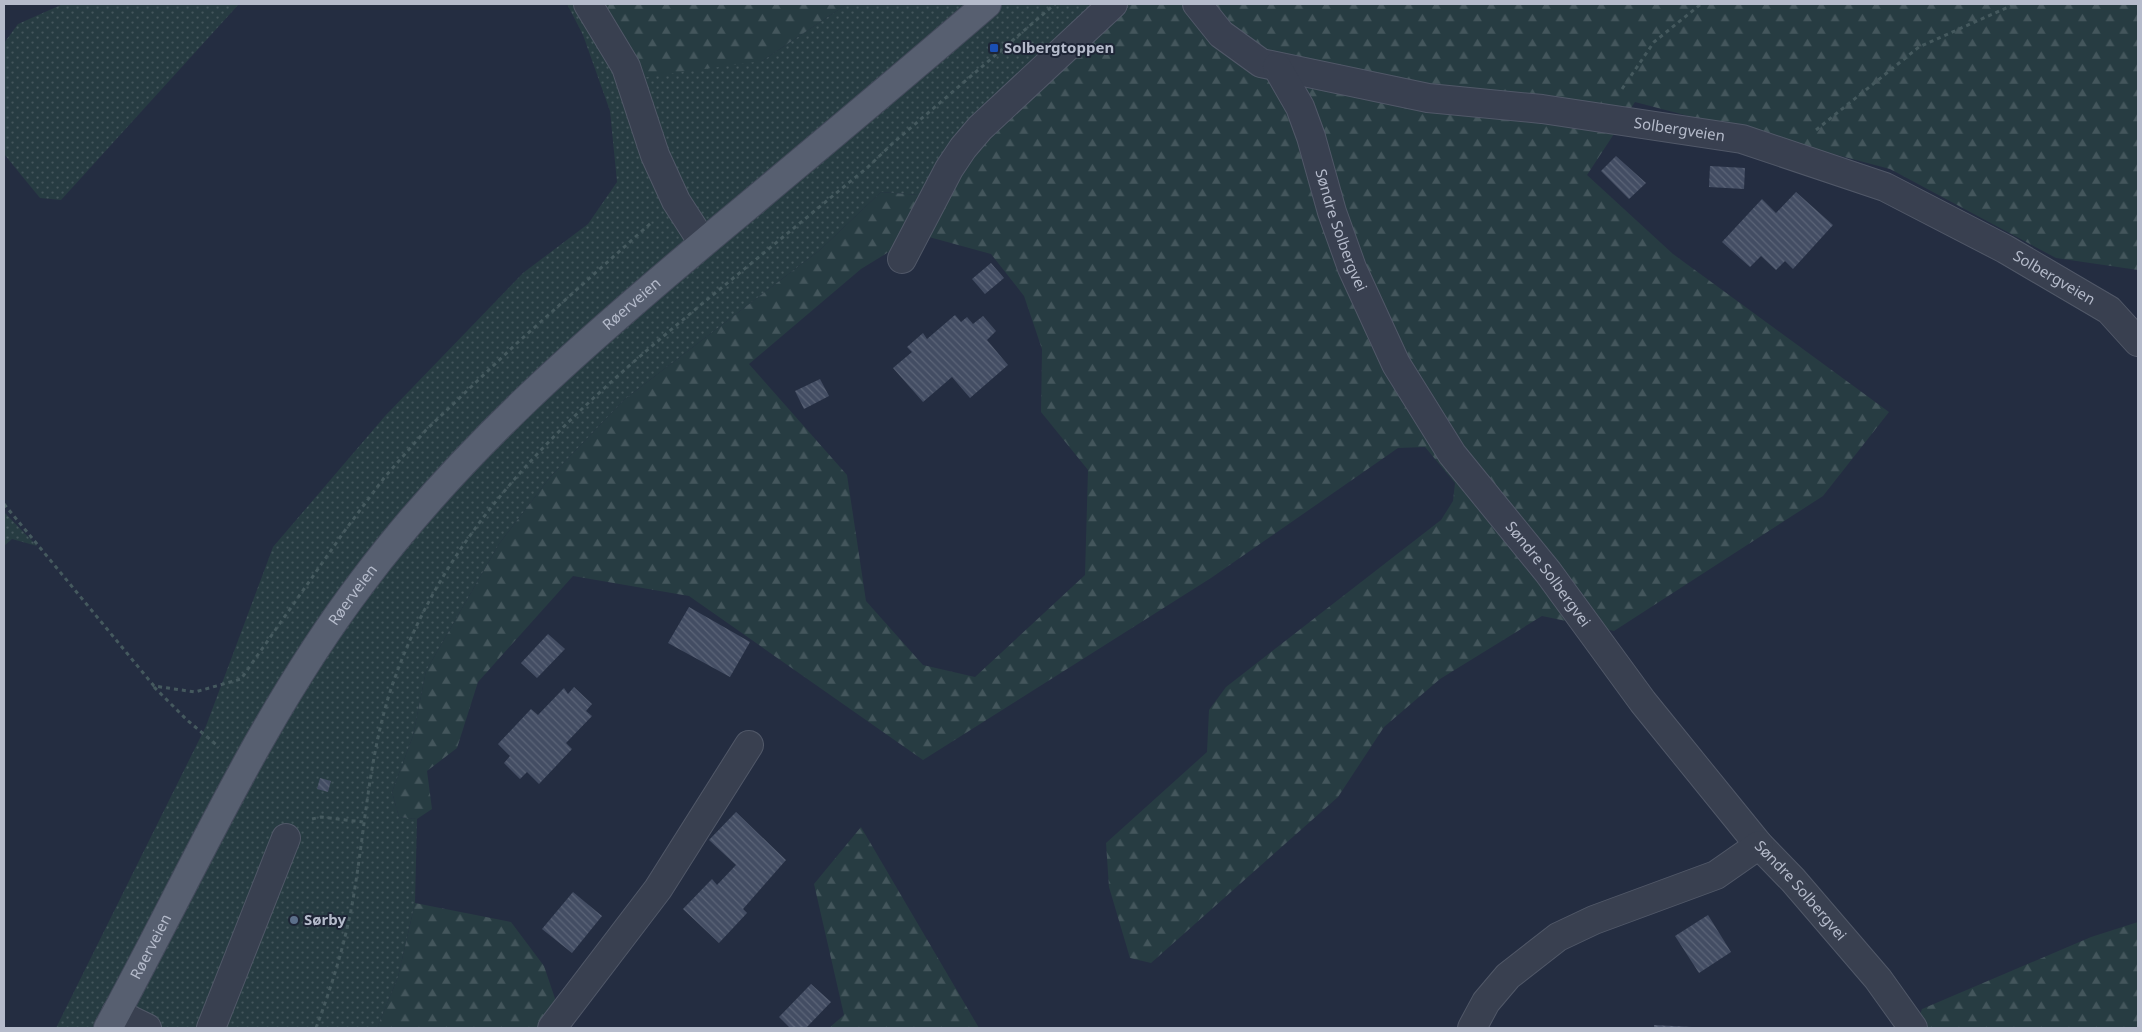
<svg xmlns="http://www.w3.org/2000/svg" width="2142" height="1032" font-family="'Noto Sans',sans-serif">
<defs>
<pattern id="grass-dots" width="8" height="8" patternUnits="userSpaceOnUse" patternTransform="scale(1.25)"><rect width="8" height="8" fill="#273c42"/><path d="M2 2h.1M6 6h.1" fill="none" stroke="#44565c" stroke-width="1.8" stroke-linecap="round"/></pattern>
<pattern id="forest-firs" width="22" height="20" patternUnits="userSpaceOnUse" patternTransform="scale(1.25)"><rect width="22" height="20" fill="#273c42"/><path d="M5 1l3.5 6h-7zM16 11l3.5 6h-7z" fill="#44565c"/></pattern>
<pattern id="building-back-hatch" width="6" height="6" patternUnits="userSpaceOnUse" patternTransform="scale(1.25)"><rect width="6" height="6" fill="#434d63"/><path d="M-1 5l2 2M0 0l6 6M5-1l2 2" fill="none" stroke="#5c6578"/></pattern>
</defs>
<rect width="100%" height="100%" fill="#242d41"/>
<g fill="url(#grass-dots)">
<path d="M63 4H239L61 200 40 198 4 154V43L18 24Z"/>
<path d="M567 4H597L762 61 847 4H1132L1072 59 932 196 881 192 820 250 625 399 551 476 499 544 426 671 413 736 392 792 399 817 417 819 415 903 398 977 377 1028H56L206 726 273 547 385 416 523 273 588 224 617 182 610 111 583 35Z"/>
<path d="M4 512 37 546 12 539 4 546Z"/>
</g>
<g fill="url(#forest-firs)" fill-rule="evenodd">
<path d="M597 4H847L762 61 632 79Z"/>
<path d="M1132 4H2138V270L2056 258 1890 169 1635 102 1587 175 1673 254 1889 412 1823 496 1614 631 1542 616 1440 679 1384 727 1338 797 1151 963 1130 958 1109 887 1106 843 1207 752 1209 710 1226 687 1441 520 1453 501 1455 483 1425 447 1398 448 1211 578 923 760 689 596 573 576 478 682 457 748 427 771 432 809 417 819 399 817 392 792 413 736 426 671 499 544 551 476 625 399 820 250 881 192 932 196 1072 59ZM918 234 991 254 1024 296 1042 349 1041 412 1088 470 1085 575 975 677 923 665 866 601 847 475 749 364 861 269Z"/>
<path d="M861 827 979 1028H829L844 1015 814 884Z"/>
<path d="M415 903 511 922 544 966 565 1028H377L398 977Z"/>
<path d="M2138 922V1028H1915L1922 1009 2091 937Z"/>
</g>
<g fill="url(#building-back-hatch)">
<path d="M1616 156 1646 183 1629 199 1601 171Z"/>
<path d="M1710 166 1745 168 1744 189 1709 187Z"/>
<path d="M1796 192 1833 225 1793 269 1785 261 1776 270 1761 256 1750 267 1722 242 1762 199 1776 213Z"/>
<path d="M991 263 1004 278 985 294 972 279Z"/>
<path d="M955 315 961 322 967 317 973 324 983 316 996 331 987 340 1008 365 970 398 952 377 923 402 893 368 912 352 907 347 923 333 927 339Z"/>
<path d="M820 379 829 396 804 409 795 391Z"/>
<path d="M689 607 750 642 730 677 668 643Z"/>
<path d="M548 634 565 649 537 678 521 663Z"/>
<path d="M574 687 592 704 586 711 592 716 566 743 572 749 539 784 527 772 520 779 504 763 510 756 498 744 531 709 538 715 564 688 568 694Z"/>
<path d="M320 778 331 781 328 792 317 789Z"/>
<path d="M736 812 786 860 743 909 747 913 719 943 683 909 712 879 717 885 736 865 709 840Z"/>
<path d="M573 892 602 916 572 953 542 929Z"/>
<path d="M1708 915 1731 952 1699 973 1675 936Z"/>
<path d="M811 984 831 1002 806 1028H790L779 1017Z"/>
<path d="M1654 1025 1692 1027V1028H1654Z"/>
</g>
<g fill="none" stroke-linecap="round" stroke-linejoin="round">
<defs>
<g id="minor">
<path d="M588 4 626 67 655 155 676 201 703 243"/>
<path id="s1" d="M1197 4 1221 34 1261 63 1428 98 1542 109 1742 139 1885 187 2005 249 2109 310 2138 342"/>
<path id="s2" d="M1277 67 1300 107 1311 137 1332 212 1352 268 1396 364 1452 454 1548 572 1643 702 1759 845 1793 880 1878 979 1913 1028"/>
<path d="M902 259 949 169 963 148 980 128 1113 4"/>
<path d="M116 1013 147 1028"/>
<path d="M211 1028 286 838"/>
<path d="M552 1028 658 889 749 745"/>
<path d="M1472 1028 1486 1002 1508 976 1558 937 1594 920 1716 875 1759 845"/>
</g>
<g id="major">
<path id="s3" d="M108 1028C190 878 259 718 363 581 464 446 591 337 719 230 809 155 899 80 987 4"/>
</g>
</defs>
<use href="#minor" stroke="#515868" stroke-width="30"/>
<use href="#major" stroke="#42495a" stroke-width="30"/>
<g stroke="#45595e" stroke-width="3" stroke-dasharray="4 4" stroke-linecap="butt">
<path d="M1622 89 1654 42 1701 4"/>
<path d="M1816 130 1919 47 2015 4"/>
<path d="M4 504 154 686 195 692 241 679 346 529 384 478 426 430 516 344 651 223"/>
<path d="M154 687 187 720 219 747"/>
<path d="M312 819 321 817 363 822"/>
<path d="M316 1028C331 988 344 947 352 905 365 833 368 759 391 689 447 522 572 412 703 303 758 258 813 212 868 167L893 143 1055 4"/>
</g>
<use href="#minor" stroke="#394050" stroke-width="28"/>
<use href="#major" stroke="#575f70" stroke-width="28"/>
</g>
<rect fill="#1a4fb4" stroke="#1e2536" stroke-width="2" x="989" y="43" width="10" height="10" rx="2.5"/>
<circle fill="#5c6f8a" stroke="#1e2536" stroke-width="2" cx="294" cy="920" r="5"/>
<g text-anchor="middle" stroke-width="4" stroke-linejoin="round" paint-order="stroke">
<g font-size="15" font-weight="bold" fill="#b5bbcb" stroke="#1e2536" text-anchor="start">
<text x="1004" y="53">Solbergtoppen</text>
<text x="304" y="925">Sørby</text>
</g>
<g font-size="15" fill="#b5bbcb" stroke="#1e2536">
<text dy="5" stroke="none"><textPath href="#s1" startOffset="512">Solbergveien</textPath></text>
<text dy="5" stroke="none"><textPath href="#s2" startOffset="176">Søndre Solbergvei</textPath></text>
<text dy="5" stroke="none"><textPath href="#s1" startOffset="918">Solbergveien</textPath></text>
<text dy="5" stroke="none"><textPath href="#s3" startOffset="902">Røerveien</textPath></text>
<text dy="5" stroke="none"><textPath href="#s2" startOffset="581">Søndre Solbergvei</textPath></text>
<text dy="5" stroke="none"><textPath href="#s3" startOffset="498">Røerveien</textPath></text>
<text dy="5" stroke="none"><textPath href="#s2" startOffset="986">Søndre Solbergvei</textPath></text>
<text dy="5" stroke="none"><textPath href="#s3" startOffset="92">Røerveien</textPath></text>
</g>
</g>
<rect width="2142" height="1032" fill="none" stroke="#b5bbcb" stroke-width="10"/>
</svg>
